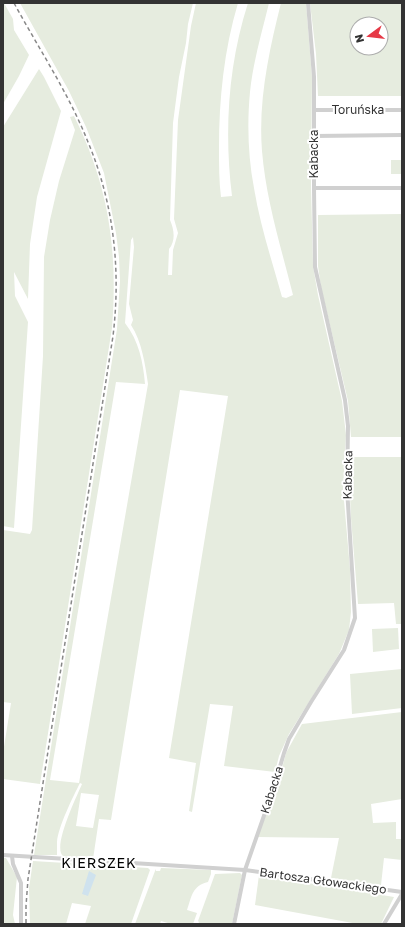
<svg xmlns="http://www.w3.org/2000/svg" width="405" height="927" font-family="'Golos Text',sans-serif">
<rect width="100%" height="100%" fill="#fff"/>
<g fill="#e6ecdf" fill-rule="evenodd">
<path d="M3 3H4L13 19 14 30 29 55 19 76 3 104Z"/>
<path d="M20 3H193L188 24 186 43 179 77 173 123 170 220C174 229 176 241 169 249L168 275H172L173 250 178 233 174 219 178 120 191 26 196 3H238C224 50 219 99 219 148 219 165 219 182 221 197L232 196C224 132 228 65 248 3H269C262 32 253 62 250 92 247 123 248 157 254 188 260 225 272 261 282 297L286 298 293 295C281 247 266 200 262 151 258 101 269 51 281 3H306L312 77 311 186 313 266 318 295 342 401 346 435 343 489 350 569 351 612 349 630 339 654 289 734 279 756 275 772 224 766 233 706 210 704 192 812 189 811 196 763 169 758 228 396 180 390 111 820 99 819 93 859 63 856C52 847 77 796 82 784L80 783C73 797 58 827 57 842 57 847 57 851 57 855H34L117 329 120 281 119 257 116 233 104 173 86 127 69 91ZM133 237 134 247 129 304 133 320 131 325C142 342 145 364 148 384L79 783 50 780 116 382 145 384C143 362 139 341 125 323L131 240ZM81 793 99 795 93 828 76 826Z"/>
<path d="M310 3H402V96H318L316 54ZM357 24H381V48H357Z"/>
<path d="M39 69 44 77 61 111 37 197 30 244 28 299 14 272 15 296 28 322 14 528 3 526V127Z"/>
<path d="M74 116C109 186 118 251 112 328L40 784 3 779V753L11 703 3 702V530L30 534 32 530 43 356 44 257 50 220 59 181 75 130 70 117Z"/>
<rect x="391" y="160" width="11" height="14"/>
<path d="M402 214V437H351L348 401 321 287 318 266V215Z"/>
<path d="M350 457H402V624H396L394 603 358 604 351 518 350 496Z"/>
<path d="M398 628 399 649 373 652 372 629Z"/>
<path d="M402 669V708L352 714 350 674Z"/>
<path d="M402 712V799L371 804 373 823 396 822V839H402V860L384 858 381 885 331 878 339 838 257 837 277 788 286 753 302 724Z"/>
<path d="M3 858H6L17 877 13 915 15 924H3Z"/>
<path d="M33 861 148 868 150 870 131 924H85L91 906 72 903 66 924H30L29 888Z"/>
<path d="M161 868 211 870V874L208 882C192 886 192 896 187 910L197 913 193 924H171L161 921 160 924H135L155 871 156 869V871H160Z"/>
<path d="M240 873 242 875 232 924H198L199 922 198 921 215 874Z"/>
<path d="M259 875 394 897 381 924H358L255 905Z"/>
</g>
<path fill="#cfe2ee" d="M89 871 96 875 88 896 82 894Z"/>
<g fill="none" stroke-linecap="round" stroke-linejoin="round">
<g stroke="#d0d0d0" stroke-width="4">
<path d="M314 110H402"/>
<path d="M314 136 402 135"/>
<path d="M314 188H402"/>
<path d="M3 855 245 870 402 892"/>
<path d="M12 856 13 864 21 883V924"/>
<path d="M234 924 245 870 274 787 284 753 289 739 311 702 344 650 355 618 347 488 348 426 345 400 315 267 314 188V77L308 3"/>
<path d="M384 924 402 894"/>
</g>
<path stroke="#888" stroke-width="1.5" stroke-dasharray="4 3" stroke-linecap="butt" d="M14 3C39 49 69 94 88 142 114 204 121 270 113 336L28 879 26 906V924"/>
</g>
<g text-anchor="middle" stroke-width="4" stroke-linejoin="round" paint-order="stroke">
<g font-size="12" fill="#333" stroke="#fff">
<text x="358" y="114">Toruńska</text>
<text transform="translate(314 154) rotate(-90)" y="4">Kabacka</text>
<text transform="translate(348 475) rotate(-89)" y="4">Kabacka</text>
<text transform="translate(272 790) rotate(-72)" y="4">Kabacka</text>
<text transform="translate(323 881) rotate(8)" y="4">Bartosza Głowackiego</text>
</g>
<g font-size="14" letter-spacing="1" fill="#000" stroke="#fff">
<text x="99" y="868">KIERSZEK</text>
</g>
</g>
<rect width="405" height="927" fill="none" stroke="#333333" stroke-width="8"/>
<g transform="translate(369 36) rotate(255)"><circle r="19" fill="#ffffff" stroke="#adadad"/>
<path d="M0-3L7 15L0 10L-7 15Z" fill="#e63946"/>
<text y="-6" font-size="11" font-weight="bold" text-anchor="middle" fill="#333333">N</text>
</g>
</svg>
